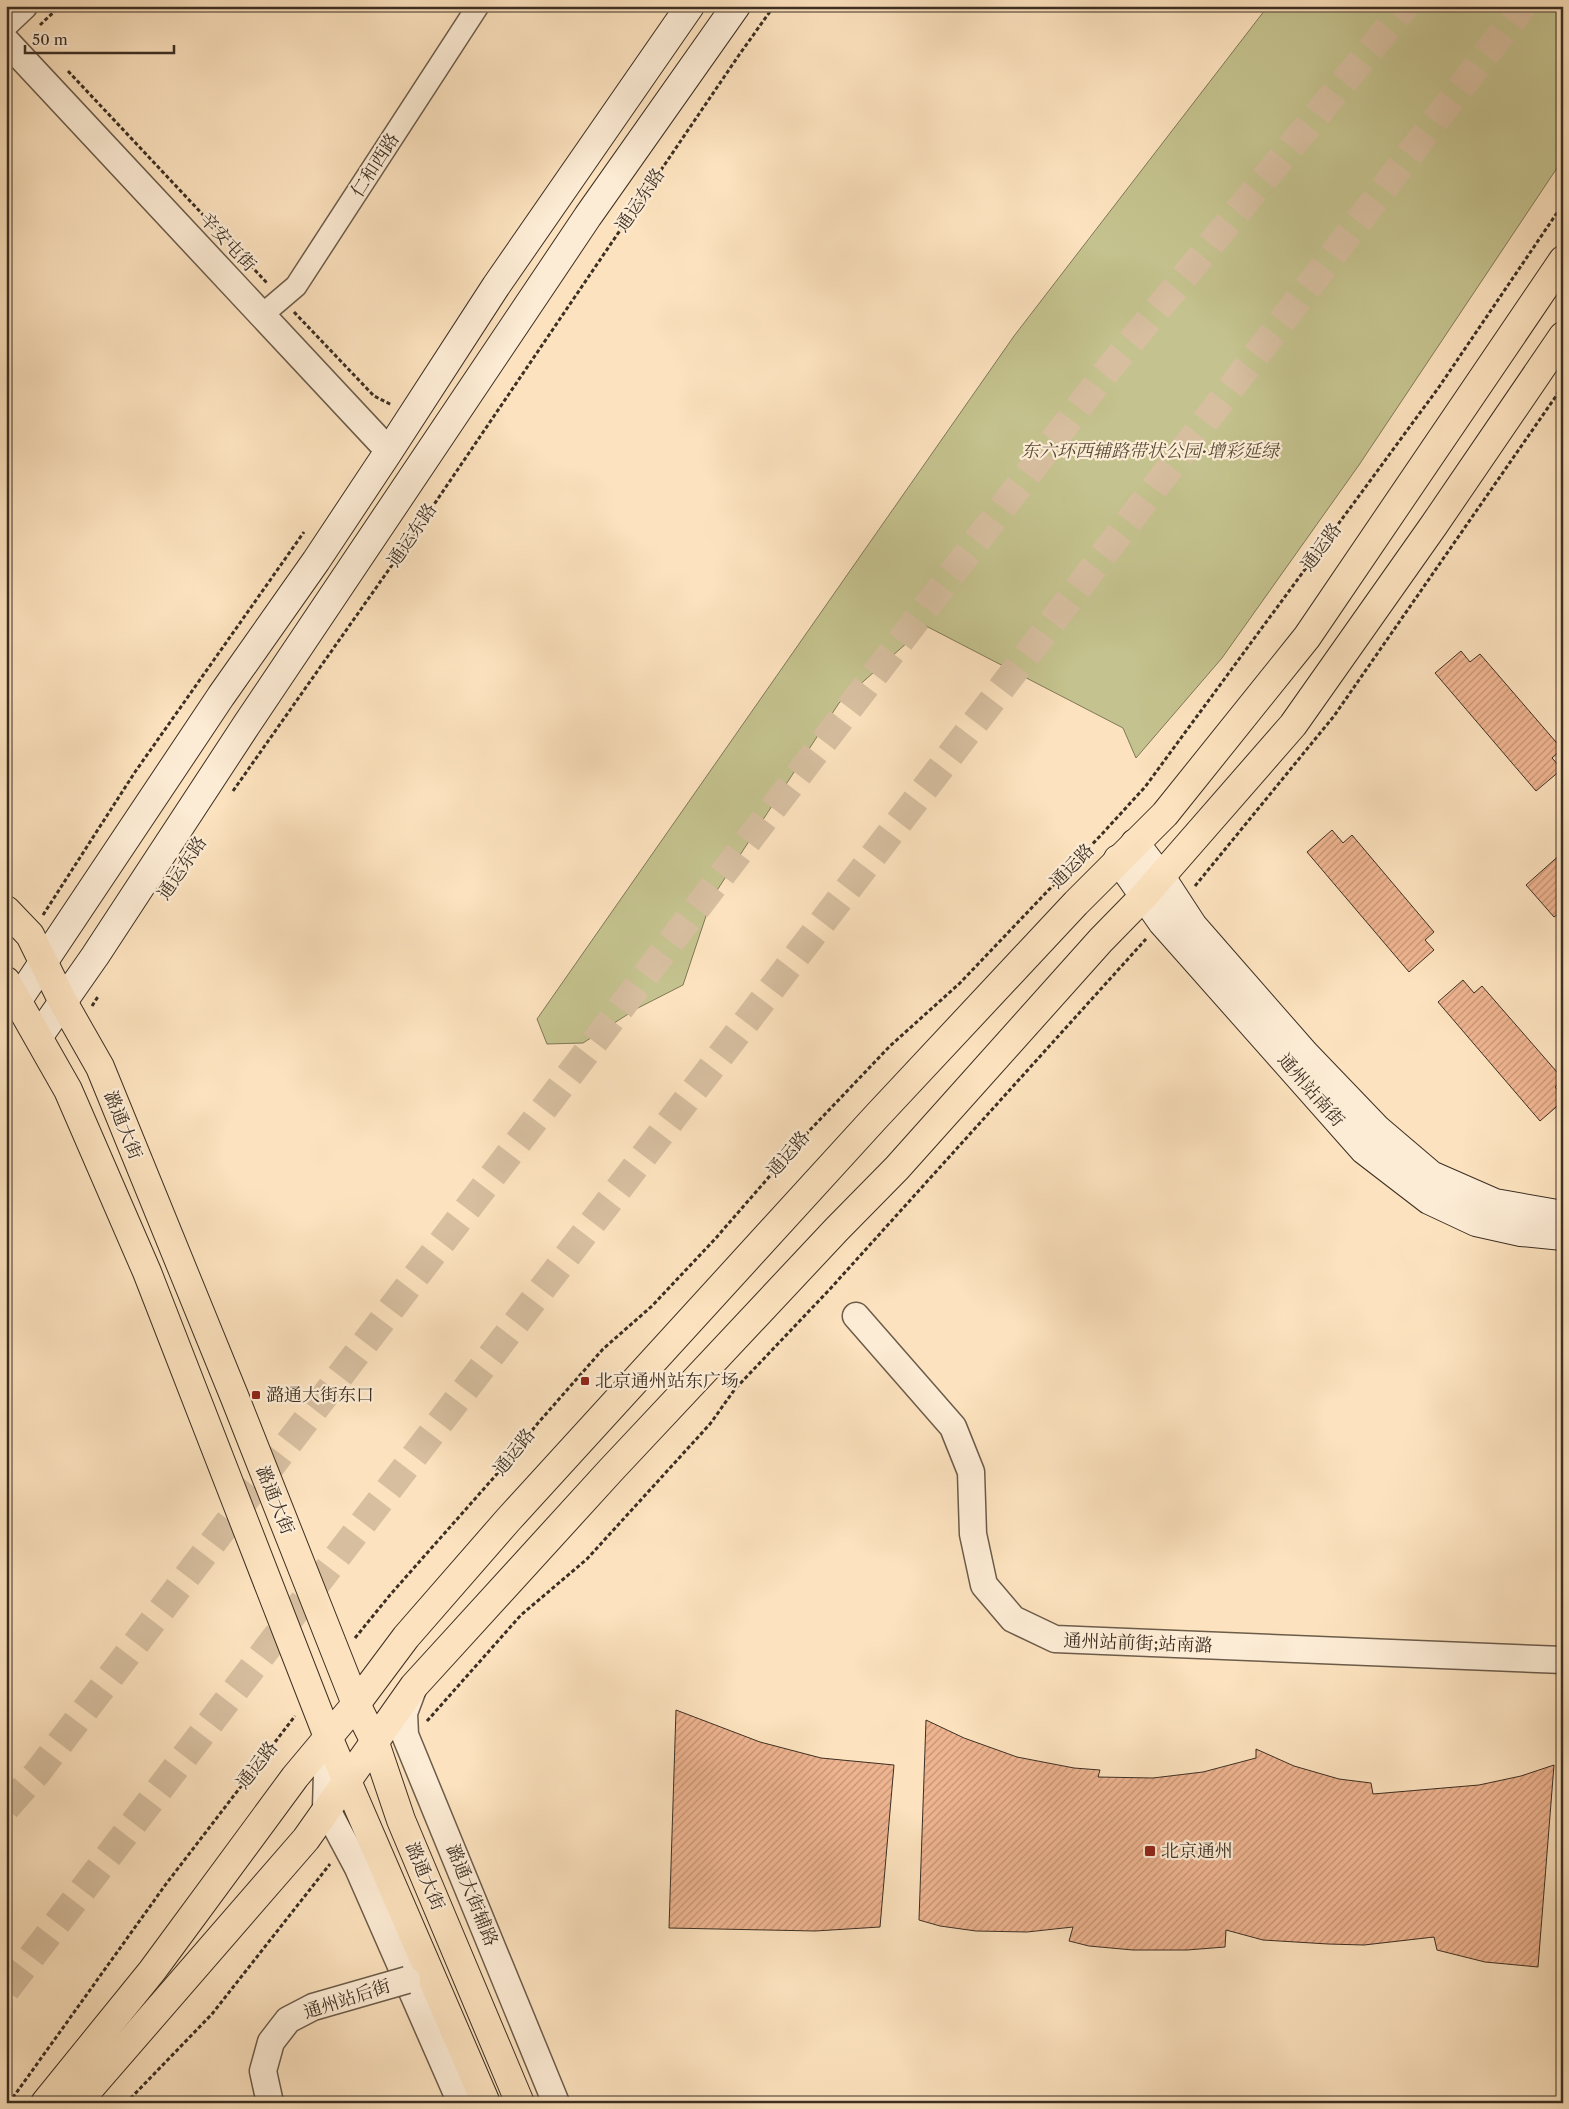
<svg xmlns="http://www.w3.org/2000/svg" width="1569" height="2109" font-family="'Libre Caslon Text','Noto Serif SC',serif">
<defs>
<pattern id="building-hatch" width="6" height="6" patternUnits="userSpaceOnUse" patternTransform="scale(1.25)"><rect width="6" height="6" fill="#efb490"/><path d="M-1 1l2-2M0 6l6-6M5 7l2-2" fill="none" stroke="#c39375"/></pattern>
</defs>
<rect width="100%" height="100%" fill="#fce2be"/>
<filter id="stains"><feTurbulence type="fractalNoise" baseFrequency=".004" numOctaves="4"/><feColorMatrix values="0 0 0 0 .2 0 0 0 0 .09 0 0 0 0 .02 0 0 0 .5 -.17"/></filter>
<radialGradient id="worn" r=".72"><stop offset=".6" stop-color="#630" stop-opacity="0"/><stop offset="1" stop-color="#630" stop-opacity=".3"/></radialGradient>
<path fill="#c4c28e" stroke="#807858" d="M1268 6H1563V159L1359 465 1222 658 1136 758 1123 728 926 626 839 703 712 898 683 985 636 1009 583 1043 547 1044 537 1019 1014 336Z"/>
<g fill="url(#building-hatch)" stroke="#3c2f23">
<path d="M1461 651 1470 662 1480 654 1562 749 1552 758 1562 769 1536 791 1435 673Z"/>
<path d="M1332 830 1343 843 1352 835 1434 932 1425 940 1434 950 1409 972 1307 852Z"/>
<path d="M1563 852V910L1554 917 1526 885Z"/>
<path d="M1463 980 1474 993 1482 986 1563 1079 1555 1087 1563 1096V1101L1540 1121 1438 1002Z"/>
<path d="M676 1710 760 1742 821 1758 894 1765 880 1927 815 1931 669 1928Z"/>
<path d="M926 1720 964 1738 1017 1757 1074 1768 1100 1770 1098 1777 1153 1778 1203 1772 1256 1758V1749L1294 1766 1339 1779 1371 1783 1373 1794 1479 1785 1521 1776 1554 1765 1538 1967 1485 1962 1437 1950 1434 1937 1364 1945 1328 1944 1263 1940 1226 1930 1225 1947 1187 1950H1133L1089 1946 1069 1941 1073 1927 1027 1932 976 1931 940 1926 919 1920Z"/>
</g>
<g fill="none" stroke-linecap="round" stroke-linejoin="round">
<g stroke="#d6be9f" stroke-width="28" stroke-dasharray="28 14" stroke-linecap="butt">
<path d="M6 1808 37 1773 1098 382 1406 6"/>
<path d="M6 1990 1523 6"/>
</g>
<defs>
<path id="minor" d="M262 315 296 286 478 6"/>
<g id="tertiary">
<path d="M6 23 24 6"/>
<path d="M6 41 389 451"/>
<path d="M856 1316 953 1427 971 1472 973 1534 984 1585 1013 1619 1055 1639 1563 1660"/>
<path d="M413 1689 404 1713 405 1735 556 2103"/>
<path d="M328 1737 326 1808 358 1868 461 2103"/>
</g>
<g id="secondary">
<path d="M1135 843 1161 877 1193 926 1305 1054 1377 1129 1431 1175 1495 1203 1563 1215"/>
<path d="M1118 859 1162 922 1364 1150 1429 1200 1476 1222 1521 1232 1563 1236"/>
<path d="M18 1000 221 696 316 561 389 451 496 286 690 6"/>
<path d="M39 1036 95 956 247 724 588 216 736 6"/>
</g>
<g id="primary">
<path d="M6 910 30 935 63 1002 100 1067 235 1398 356 1704 374 1740 401 1820 520 2103"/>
<path d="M6 981 68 1090 147 1272 328 1737 486 2103"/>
<path d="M45 2103 152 1971 295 1777 356 1704 406 1637 508 1520 875 1118 1076 903 1165 814 1307 637 1563 260"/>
<path d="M77 2103 306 1839 414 1686 611 1470 837 1229 897 1168 1101 940 1143 897 1293 725 1434 525 1563 336"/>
</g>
</defs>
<use href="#minor" stroke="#6c5c4a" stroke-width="24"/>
<use href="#tertiary" stroke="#6c5c4a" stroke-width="29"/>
<use href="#secondary" stroke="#3c2f23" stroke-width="30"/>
<use href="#primary" stroke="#3c2f23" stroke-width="30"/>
<g stroke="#3c2f23" stroke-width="3" stroke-dasharray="4 2.5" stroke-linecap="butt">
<path d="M40 25 60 6"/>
<path d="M68 71 268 284"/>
<path d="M294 312 374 396 392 405"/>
<path d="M233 791 416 531 739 55 774 6"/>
<path d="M1195 886 1334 716 1563 386"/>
<path d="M43 915 135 772 304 532"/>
<path d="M92 1006 99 995"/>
<path d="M355 1638 390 1595 496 1475 538 1423 603 1349 652 1306 715 1239 809 1131 890 1046 960 983 1102 834 1145 787 1439 387 1563 204"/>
<path d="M427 1721 521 1615 587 1559 710 1424 735 1389 830 1289 1146 939"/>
<path d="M9 2103 166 1884 295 1716"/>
<path d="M126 2103 212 2014 330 1864"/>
</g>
<use href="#minor" stroke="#fdecd5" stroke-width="21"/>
<use href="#tertiary" stroke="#fdecd5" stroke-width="26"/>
<use href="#secondary" stroke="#fdecd5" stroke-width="28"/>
<use href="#primary" stroke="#fce2be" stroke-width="28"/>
<defs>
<path id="tertiary-bridge" d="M270 2103 263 2071 271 2042 288 2020 313 2007 407 1980"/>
</defs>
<use href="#tertiary-bridge" stroke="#6c5c4a" stroke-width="29" stroke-linecap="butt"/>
<use href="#tertiary-bridge" stroke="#fdecd5" stroke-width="26"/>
</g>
<g fill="#8f2418" stroke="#fdecd5" stroke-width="2">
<rect x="580" y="1376" width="10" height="10" rx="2.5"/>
<rect x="251" y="1390" width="10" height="10" rx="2.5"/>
<rect x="1144" y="1845" width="12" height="12" rx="2.5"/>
</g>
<g text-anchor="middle" stroke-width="4.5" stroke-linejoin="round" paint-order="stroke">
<g font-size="18" fill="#3c2f23" stroke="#fdecd5">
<text transform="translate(375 165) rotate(-57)" y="6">仁和西路</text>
<text transform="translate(640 200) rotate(-56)" y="6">通运东路</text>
<text transform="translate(228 242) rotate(47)" y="6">辛安屯街</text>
<text transform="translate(412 535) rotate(-56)" y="6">通运东路</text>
<text transform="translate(1321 547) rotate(-54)" y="6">通运路</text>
<text transform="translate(1072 866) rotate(-46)" y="6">通运路</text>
<text transform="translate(182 868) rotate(-56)" y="6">通运东路</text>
<text transform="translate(1311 1090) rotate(49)" y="6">通州站南街</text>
<text transform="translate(123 1125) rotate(68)" y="6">潞通大街</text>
<text transform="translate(788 1154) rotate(-49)" y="6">通运路</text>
<text transform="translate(514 1452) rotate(-51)" y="6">通运路</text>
<text transform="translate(275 1500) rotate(68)" y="6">潞通大街</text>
<text transform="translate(1138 1643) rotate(2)" y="6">通州站前街;站南潞</text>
<text transform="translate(257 1765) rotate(-52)" y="6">通运路</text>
<text transform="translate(425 1876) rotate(67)" y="6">潞通大街</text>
<text transform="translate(472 1895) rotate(68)" y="6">潞通大街辅路</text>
<text transform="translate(347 1999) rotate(-18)" y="6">通州站后街</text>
</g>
<g font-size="18" font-style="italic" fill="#574c38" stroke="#fdecd5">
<text x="1150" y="457">东六环西辅路带状公园·增彩延绿</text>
</g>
<g font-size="18" fill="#3c2f23" stroke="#fdecd5" text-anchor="start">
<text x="595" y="1387">北京通州站东广场</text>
<text x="266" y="1401">潞通大街东口</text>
<text x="1161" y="1857">北京通州</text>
</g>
</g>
<rect width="1569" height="2109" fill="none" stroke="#fce2be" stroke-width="25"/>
<rect x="8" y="8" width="1554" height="2094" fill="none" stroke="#3c2f23" stroke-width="2.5"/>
<rect x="12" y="12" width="1544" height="2084" fill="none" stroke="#3c2f23"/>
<path d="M25 45v8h149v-8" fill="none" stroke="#3c2f23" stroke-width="2.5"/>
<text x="32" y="45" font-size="15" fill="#3c2f23" stroke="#fdecd5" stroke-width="4" paint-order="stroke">50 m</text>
<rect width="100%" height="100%" filter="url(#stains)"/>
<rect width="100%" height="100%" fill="url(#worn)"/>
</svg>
